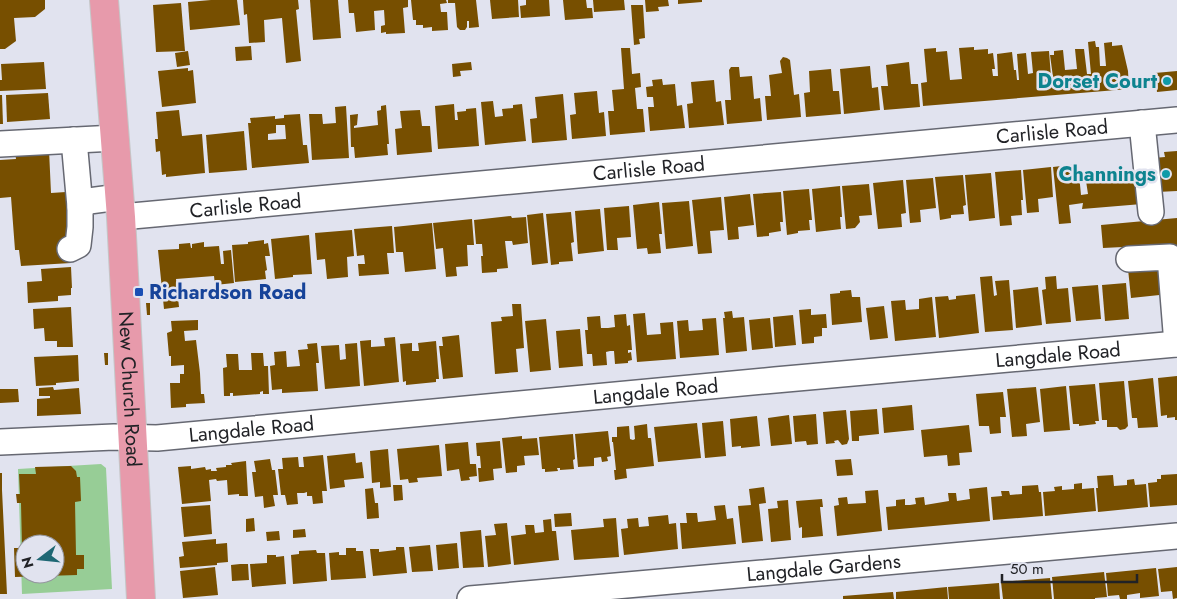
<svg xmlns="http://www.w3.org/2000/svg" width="1177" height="599" font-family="Jost,sans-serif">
<rect width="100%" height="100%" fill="#e1e3ef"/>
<path fill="#97cd96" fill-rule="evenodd" d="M101 464 106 468 112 589 22 594 18 469ZM25 544H55V574H25Z"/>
<g fill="#774f00" fill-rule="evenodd">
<path d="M0 0H45V9L35 17 14 18 16 41 5 49H0Z"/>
<path d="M211 0H237L240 25 190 30 188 2Z"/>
<path d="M243 0H298L299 9 296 10 301 61 286 63 282 18 264 20 265 42 249 43 247 14 244 15Z"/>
<path d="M310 0H338L341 38 313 40Z"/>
<path d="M348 0H408V7L403 8 405 33 386 34V32L381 33V26L385 25 384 10 374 11 375 30 356 32 354 13H349Z"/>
<path d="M411 0H446L447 3 440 4 441 12H447L448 30 432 31V27L423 28V25H416V20H413Z"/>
<path d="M448 0H476L479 27 469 28V21H467V27L465 30H460L457 27 455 3H448Z"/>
<path d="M490 0H518L519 17 492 19Z"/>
<path d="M526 0H549L550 16 521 18 520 6 526 5Z"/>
<path d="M563 0H586L587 8H592L593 18 565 20Z"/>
<path d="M593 0H624L625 10 594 12Z"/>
<path d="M645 0H668L669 6 658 7 659 11 646 12Z"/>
<path d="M678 0H702V2L678 4Z"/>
<path d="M181 3 185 51 156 52 153 5Z"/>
<path d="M631 5H643L645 38 639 39 640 44 634 45Z"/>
<path d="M1095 41 1096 47H1099L1100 66H1106L1104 43 1112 42V46L1122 45 1128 71 1129 89 923 106 921 83 927 82 924 49 936 48V52L947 51 950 80 962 79 959 48 974 47V50L988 49V54L993 53 995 69H992L993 76H998L997 54 1012 52 1014 70H1016L1017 80H1019L1017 54 1026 53 1028 74 1033 73 1031 52 1049 51 1051 77H1053L1050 55H1054V51L1063 50 1065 70 1077 69 1075 49H1084L1087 74H1091L1088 42Z"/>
<path d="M251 46 252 60 236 61 235 47Z"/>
<path d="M621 48H630L632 74 640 73 641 87 635 88 637 109H643L645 132 610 135 608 111H614L612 90 624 89Z"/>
<path d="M188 51 190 65 177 67 175 53Z"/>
<path d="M783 57 787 58 790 60 794 95 799 94 801 117 767 120 765 96H771L769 75 782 73 780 61Z"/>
<path d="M44 62 46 89 0 91V80H2L1 64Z"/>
<path d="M471 62 472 70 460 71 461 76 453 77 452 64Z"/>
<path d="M909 62 911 84H918L920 107 884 110 881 86H888L886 65Z"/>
<path d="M870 66 872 88 878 87 880 110 844 114 840 69Z"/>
<path d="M731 67H739L740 77 752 76 754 99 760 98 762 121 727 124 725 100H731L729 70Z"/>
<path d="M188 68V71L193 70 196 103 162 107 158 71Z"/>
<path d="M831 69 833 91H839L841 114 806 117 804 93 810 92 809 71Z"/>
<path d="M1177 71V90L1157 92 1155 73Z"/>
<path d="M662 79 663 85 675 84 677 106 682 105 685 128 650 131 648 107H654L653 97H647L646 87 653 86 652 80Z"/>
<path d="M714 80 716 102 721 101 724 125 689 128 687 104 693 103 691 82Z"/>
<path d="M597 91 599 113 604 112 606 136 572 139 570 115 576 114 574 93Z"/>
<path d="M48 93 50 119 7 122 6 95Z"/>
<path d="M563 94 567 140 532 143 530 119 537 118 535 97Z"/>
<path d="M0 95H2L3 124H0Z"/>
<path d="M493 101 495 117 503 116 502 109 513 108V105L522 104 526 141 485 145 481 102Z"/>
<path d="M454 104 455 120H458L457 112 466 111V109L476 108 479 146 438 149 435 106Z"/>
<path d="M386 105 389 144H387L388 155 355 158 354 147H351L350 115 358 114 357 125 354 126V128L378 125 377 111 381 110V106Z"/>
<path d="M346 106 349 158 312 160 309 114H322L323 124 336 123 335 107Z"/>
<path d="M179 110 182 136 202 134 205 173 166 177V174L162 175 160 151 156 152 155 139H158L156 112Z"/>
<path d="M420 110 422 126H430L432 152 397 155 395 129 402 128 400 111Z"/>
<path d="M300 114 303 145H307L309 163 252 168 248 123H251L250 118 275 116V119L284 118V115ZM276 125H285L286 139 268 140V134L276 133Z"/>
<path d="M244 131 247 170 209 173 206 135Z"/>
<path d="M49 150 51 193 66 192 71 263 21 266 19 250H15L11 197 0 198V160L16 159 15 152Z"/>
<path d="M1177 151V191L1157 192 1153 158 1165 157 1164 152Z"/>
<path d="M1078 164 1081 195 1088 194 1086 181 1139 176 1142 204 1082 209 1083 203 1069 205 1071 223 1059 224 1053 167Z"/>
<path d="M1051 167 1053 197 1038 199 1039 212 1027 213 1023 170Z"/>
<path d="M1021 170 1023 200H1021L1022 215 1011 216 1012 225 1000 226 995 172Z"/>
<path d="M991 173 995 218 969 221 965 175Z"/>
<path d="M963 175 966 205 963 206 964 214 951 215V218L940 220 935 177Z"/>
<path d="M933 178 936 208 920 210 921 222 910 223 906 180Z"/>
<path d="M903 180 906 213 901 214 902 227 878 229 873 183Z"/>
<path d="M869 184 872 215 859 216 860 222 855 228 846 229 842 186Z"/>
<path d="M840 186 842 217H840L841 229 816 232 812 189Z"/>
<path d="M809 189 812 220H809L810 230 798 231V233L787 235 783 191Z"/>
<path d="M781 192 783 222H780L781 231 769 233V236L757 237 753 194Z"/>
<path d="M750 194 754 225 738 227 739 239 728 240 724 197Z"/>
<path d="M721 197 724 230 710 231 712 253 698 254 692 200Z"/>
<path d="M689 201 693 246 666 249 662 203Z"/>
<path d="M659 202 662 234H659L661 253 648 254 647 248 637 249 633 205Z"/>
<path d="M629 206 631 237 617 238 618 250H607L604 208Z"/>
<path d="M600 209 604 251 578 254 575 211Z"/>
<path d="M571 212 574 242 571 243 573 261 559 262V264L551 265 546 214Z"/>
<path d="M543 213 548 263 532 265 527 215Z"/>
<path d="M511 216 512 218 526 217 528 243 513 245 512 241H505L508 268 497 269V272L482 273 481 256H483L482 244H476L474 220Z"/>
<path d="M1177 218V248L1124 253 1123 247 1103 248 1101 225Z"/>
<path d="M472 219 474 245H467L468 266 456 267 457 276 446 277 443 248 436 249 433 223Z"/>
<path d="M432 223 436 269 405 272 403 252H396L394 227Z"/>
<path d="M392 226 394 253H387L389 274 359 276 358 264H365L364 255 357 256 354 229Z"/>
<path d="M352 230 354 256 347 257 348 277 327 279 325 259 317 260 315 233Z"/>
<path d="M309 235 312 274 293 275V277L275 279 271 239Z"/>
<path d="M264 240V244L268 243 270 256H265L267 270 265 271 266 279 235 282 232 245 248 244V242Z"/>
<path d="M204 242V247L219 246 221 264H224L223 251 231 250 234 283 215 285 214 276 176 279 179 307 164 309 158 250 179 249V244L190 243 191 248H192V244Z"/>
<path d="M1159 266 1169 294 1131 298 1128 269Z"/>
<path d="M71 267 72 288H71V295L58 296V301L28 303 27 282 42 281 41 269Z"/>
<path d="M992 276 994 296 997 295 995 281 1009 280 1013 330 985 332 980 277Z"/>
<path d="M1056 276 1057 289 1068 288 1071 322 1046 324 1042 290 1046 289 1045 277Z"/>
<path d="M1126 283 1129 319 1105 321 1102 285Z"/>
<path d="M1098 285 1101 319 1076 321 1072 287Z"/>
<path d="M1038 287 1042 325 1016 328 1013 290Z"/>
<path d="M851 290 852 297H860L862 322 832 325 830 294 840 293V291Z"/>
<path d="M975 294 979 333 939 338 935 297 948 296 949 300 956 299V296Z"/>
<path d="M932 297 936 337 895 341 891 301 905 300 906 310 919 309V299Z"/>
<path d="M146 303H150V315H147Z"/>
<path d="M512 304H521L524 348 516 349 518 372 495 374 491 322 502 321 501 317 513 316Z"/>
<path d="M884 306 888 338 870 340 866 308Z"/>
<path d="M71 307 73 347H57V341H45L44 328 34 329 33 309Z"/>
<path d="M811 309V315L826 314 827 328H822V336L814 337V343L802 344 799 310Z"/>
<path d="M732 311 733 318 744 317 747 351 726 353 723 318H725L724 312Z"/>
<path d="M645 313 647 335 661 334 660 323 673 322 676 359 637 362 633 314Z"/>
<path d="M626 314 627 326 630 325 632 350H628V353L631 352 632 360 628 361V363L615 364 614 351H610L606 352 607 365 593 366 592 354H587L585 330H588L587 317 600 316 601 328H608L615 327 614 315Z"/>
<path d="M793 315 796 345 775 347 773 317Z"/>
<path d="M716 318 719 355 680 358 677 321 688 320 689 331 703 330 702 319Z"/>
<path d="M770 318 773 348 752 350 749 320Z"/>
<path d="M546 319 551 370 530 372 525 321Z"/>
<path d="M198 320V330L184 331 185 341 196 340 200 373 201 394H204L205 403 186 404V407L171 408 170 383H180V374H184V365L171 366V356H169L167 333 172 331 171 321Z"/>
<path d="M580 329 583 366 559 368 556 331Z"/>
<path d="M459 335 463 377 443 379 439 346H443L442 337Z"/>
<path d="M395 337 399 382 364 386 360 341 371 340V347L385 346 384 338Z"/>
<path d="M436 341 439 379H436V382L406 385V381L403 382 400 344 412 343V351H419L418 343Z"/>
<path d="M317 343 319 363H316L318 391 282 393V389L272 390 270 366 275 365 274 352 286 351 287 367 300 366 298 350 308 349 307 344Z"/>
<path d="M357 343 360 386 325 389 321 346 339 345 340 360 346 359 345 344Z"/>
<path d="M104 353H108V365H105Z"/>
<path d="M251 353H263L264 366H268L269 394H263V391L260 392V394L233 396V393H230V396H224L223 368 227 367 226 354H238L239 370H252Z"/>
<path d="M78 355 79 381 56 383V385L36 386 34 357Z"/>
<path d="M1177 376V420H1175V417L1167 418V415L1161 416 1158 378Z"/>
<path d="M1153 378 1158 427 1138 428 1137 418H1132L1128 381Z"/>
<path d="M1124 381 1128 426 1125 429 1120 430 1117 427H1107V420H1102L1099 383Z"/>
<path d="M1095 384 1099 421H1095L1096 424 1079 426V424H1073L1069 386Z"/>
<path d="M1066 386 1070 430 1044 432 1040 389Z"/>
<path d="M53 387 54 390 79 388 81 414 37 416V399L50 398V396H39V388Z"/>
<path d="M1036 387 1040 422 1026 424 1027 436 1012 437 1007 389Z"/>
<path d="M0 389H18L19 402 0 403Z"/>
<path d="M1003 392 1006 417H1000L1001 433 990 434 989 426H979L976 394Z"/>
<path d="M912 405 914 430 884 433 882 408Z"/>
<path d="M877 409 879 434 859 436V441H852L850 411Z"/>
<path d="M846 410 849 439 847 444 842 445 838 440 834 441 835 443 826 444 823 412Z"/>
<path d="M816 414 818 444 807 445 806 441 795 442 793 416Z"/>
<path d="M789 415 792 444 771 446 768 418Z"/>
<path d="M757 416 760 446 741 448V446L732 447 730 419Z"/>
<path d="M723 421 726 456 705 458 702 423Z"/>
<path d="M697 423 701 458 658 462 654 427Z"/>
<path d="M647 424 648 438H651L654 466 626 469 627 478 615 480 614 470H616L613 442H612V437H617V427L629 426 630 439 633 440 635 439 634 426Z"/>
<path d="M969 425 972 452 959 453 960 465 948 466 947 455 924 457 921 430Z"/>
<path d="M608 431 611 456 607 457 608 461 602 462 601 457 594 458V466L578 467 575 434Z"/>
<path d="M573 434 575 459 573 460 574 469 560 470V468H557L558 471 545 472V469H542L539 437Z"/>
<path d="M522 436V439L537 438 539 455 524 456 525 465 517 466V472L506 473 502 438Z"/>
<path d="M500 441 502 468 493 469 494 480 479 482 478 468H481L480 456H477L476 443Z"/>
<path d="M468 442 470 464H476L477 476 469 477 470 480 461 481 459 469 447 471 445 444Z"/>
<path d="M439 445 442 476 417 478 418 482 409 483 408 479 400 480 397 449Z"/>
<path d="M388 449 391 487 380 488V482L372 483 370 451Z"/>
<path d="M355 453 356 463 362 462 364 478 344 480 345 487 330 489 327 456Z"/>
<path d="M323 455 327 491H322L323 503 313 504 312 496H307V492L304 493H297L298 504 287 505 285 495H281L278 469H283L282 458 298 457 299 467H304L303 457Z"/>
<path d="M270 459 272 470H275L278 495H273L275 506 264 508 263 496 255 497 252 472H256L254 461Z"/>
<path d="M851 459 853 475 837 476 835 460Z"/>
<path d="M246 461 248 496H239V494L228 495 227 480 217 481 216 479 209 480 211 501 182 504 178 467 191 466V469L205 467 206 470 211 469V471H217L216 468 226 467V465H232L231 463Z"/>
<path d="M71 466 76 471 77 477H80L81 501 75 502 76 555H84V569H77V575L15 577 14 548H22L21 503H17L16 494H20L19 474H36L35 467ZM25 544H55V574H25Z"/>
<path d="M0 473H2V490L7 594H0Z"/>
<path d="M1177 474V505L1150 507 1148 483 1157 482V479H1161V475Z"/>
<path d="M1113 475 1114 486 1127 485V480L1134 479 1135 485 1146 484 1148 507 1098 512 1096 488H1098L1097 476Z"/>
<path d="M1082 483V489L1094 488 1096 511 1045 516 1043 492 1055 491 1054 487 1062 486V490L1074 489V484Z"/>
<path d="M393 485H402L403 500 394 501Z"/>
<path d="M1038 485 1039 492H1041L1043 516 993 520 991 497 1002 496 1001 491H1009L1010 495 1022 494V486Z"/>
<path d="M764 487 766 503 759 504 763 541 742 543 738 506 751 505 749 489Z"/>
<path d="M987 487 990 521 888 530 886 507 896 506V500L905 499V505H910L916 504 915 498 924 497 925 505 949 501 948 493H956L957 501 970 499 969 489Z"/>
<path d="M373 488 375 503H378L379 518 367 519 365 489Z"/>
<path d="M878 490 882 531 837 536 834 506 839 505 838 498 847 497 848 504 866 503 865 491Z"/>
<path d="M822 499 823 507H820L823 536 802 538V527L799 528 796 501Z"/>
<path d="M788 500 791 540 771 542 768 509 778 508 777 501Z"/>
<path d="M210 505 212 534 184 537 181 507Z"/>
<path d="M725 505 727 519 733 518 736 544 682 549 680 523H687L686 513H697L698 522 716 520 714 506Z"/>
<path d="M571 513 572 526 555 527 554 514Z"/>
<path d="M668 515 669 524 676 523 678 549 624 555 621 529 628 528 627 519 638 518 639 527 649 526 648 517Z"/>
<path d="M254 518 255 531 246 532V519Z"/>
<path d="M616 518 619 557 574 560 571 530 604 527 603 519Z"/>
<path d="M551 519 552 531H556L559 560 514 565 511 536 526 534 525 525H534L535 533 544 532 543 520Z"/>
<path d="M507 523 511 564 488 567 485 536 496 535 494 524Z"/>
<path d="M305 529 306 537 293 538V530Z"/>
<path d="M481 530 484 567 463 568 460 532Z"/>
<path d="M279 531 280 540 267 541 266 532Z"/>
<path d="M216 539V544L227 543 228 562 217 563V565L180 568 179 557 184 556 182 542Z"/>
<path d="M457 543 459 568 438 570 436 545Z"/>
<path d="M430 545 433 571 412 572 409 547Z"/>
<path d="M396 547H404L407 573 373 576 370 549H379V552L396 550Z"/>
<path d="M346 548H356V551H363L366 578 331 580 329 553 339 552V555H346Z"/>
<path d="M316 550 317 553H325L327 581 293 584 291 555 299 554V551Z"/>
<path d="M267 555H276V557L284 556 286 584 252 587 250 564 267 563Z"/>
<path d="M240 564H248L249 580 232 581 231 565Z"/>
<path d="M215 567 218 595 183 598 180 571Z"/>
<path d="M1177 567V598L1173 599 1172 591 1161 592 1158 569Z"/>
<path d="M1156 568 1159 596 1140 598V593L1127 595V599H1120L1119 595 1108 596 1106 573Z"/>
<path d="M1104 572 1107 597 1095 598V599H1054L1052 577Z"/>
<path d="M1050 578 1052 599H1003L1001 582Z"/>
<path d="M999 583 1000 599H949L948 587Z"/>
<path d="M947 587 948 599H896V592Z"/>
<path d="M893 592 894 599H843V596Z"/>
</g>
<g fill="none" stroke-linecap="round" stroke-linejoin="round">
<defs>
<g id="minor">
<path d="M1142 123 1151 212"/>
<path d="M74 140 80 207"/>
<path d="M0 144 115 138"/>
<path id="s1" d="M121 217 1177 120"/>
<path d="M70 249 78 245 80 227V207L89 201 119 197"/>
<path d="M1129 259 1170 257 1177 344"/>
<path id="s2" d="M0 442 114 437 157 438 775 380 1177 344"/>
<path id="s3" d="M470 599 1177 536"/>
</g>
<g id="major">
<path id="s4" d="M104 0 121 217 141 599"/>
</g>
</defs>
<use href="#minor" stroke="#666872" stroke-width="28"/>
<use href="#major" stroke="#c5c6c7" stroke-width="30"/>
<use href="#minor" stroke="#fff" stroke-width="25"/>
<use href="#major" stroke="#e79aab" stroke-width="28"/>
</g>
<g fill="#0f9aa8" stroke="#e1e3ef" stroke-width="2">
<circle cx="1167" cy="81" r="5"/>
<circle cx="1166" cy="174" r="5"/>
</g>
<rect fill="#1a4fb4" stroke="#e1e3ef" stroke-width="2" x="134" y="287" width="10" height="10" rx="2.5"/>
<g text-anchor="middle" stroke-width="5" stroke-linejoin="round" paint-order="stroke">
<g font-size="20" font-weight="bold" fill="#0d838f" stroke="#e1e3ef" text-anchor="end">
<text x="1157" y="88">Dorset Court</text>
<text x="1156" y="181">Channings</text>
</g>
<g font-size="20" fill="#212226" stroke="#e1e3ef">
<text dy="7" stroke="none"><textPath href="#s1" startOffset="935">Carlisle Road</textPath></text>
<text dy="7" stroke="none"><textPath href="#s1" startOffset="530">Carlisle Road</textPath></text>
<text dy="7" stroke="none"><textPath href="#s1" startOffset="125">Carlisle Road</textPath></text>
<text dy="7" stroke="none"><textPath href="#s2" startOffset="1062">Langdale Road</textPath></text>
<text dy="7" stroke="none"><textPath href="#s4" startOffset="390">New Church Road</textPath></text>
<text dy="7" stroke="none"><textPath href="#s2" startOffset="658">Langdale Road</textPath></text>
<text dy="7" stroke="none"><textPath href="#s2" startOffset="252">Langdale Road</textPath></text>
<text dy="7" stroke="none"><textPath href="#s3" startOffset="355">Langdale Gardens</textPath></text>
</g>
<g font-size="20" font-weight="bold" fill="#164399" stroke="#e1e3ef" text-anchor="start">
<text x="149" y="299">Richardson Road</text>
</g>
</g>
<g transform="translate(40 559) rotate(254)"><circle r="24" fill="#e1e3ef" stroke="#94969f"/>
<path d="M0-4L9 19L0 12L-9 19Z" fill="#1e6774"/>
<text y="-8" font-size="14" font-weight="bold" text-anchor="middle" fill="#212226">N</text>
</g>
<path d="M1002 574v8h135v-8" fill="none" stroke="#212226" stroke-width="2.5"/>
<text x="1010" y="574" font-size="15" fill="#212226" stroke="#e1e3ef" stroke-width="4" paint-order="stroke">50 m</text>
</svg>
